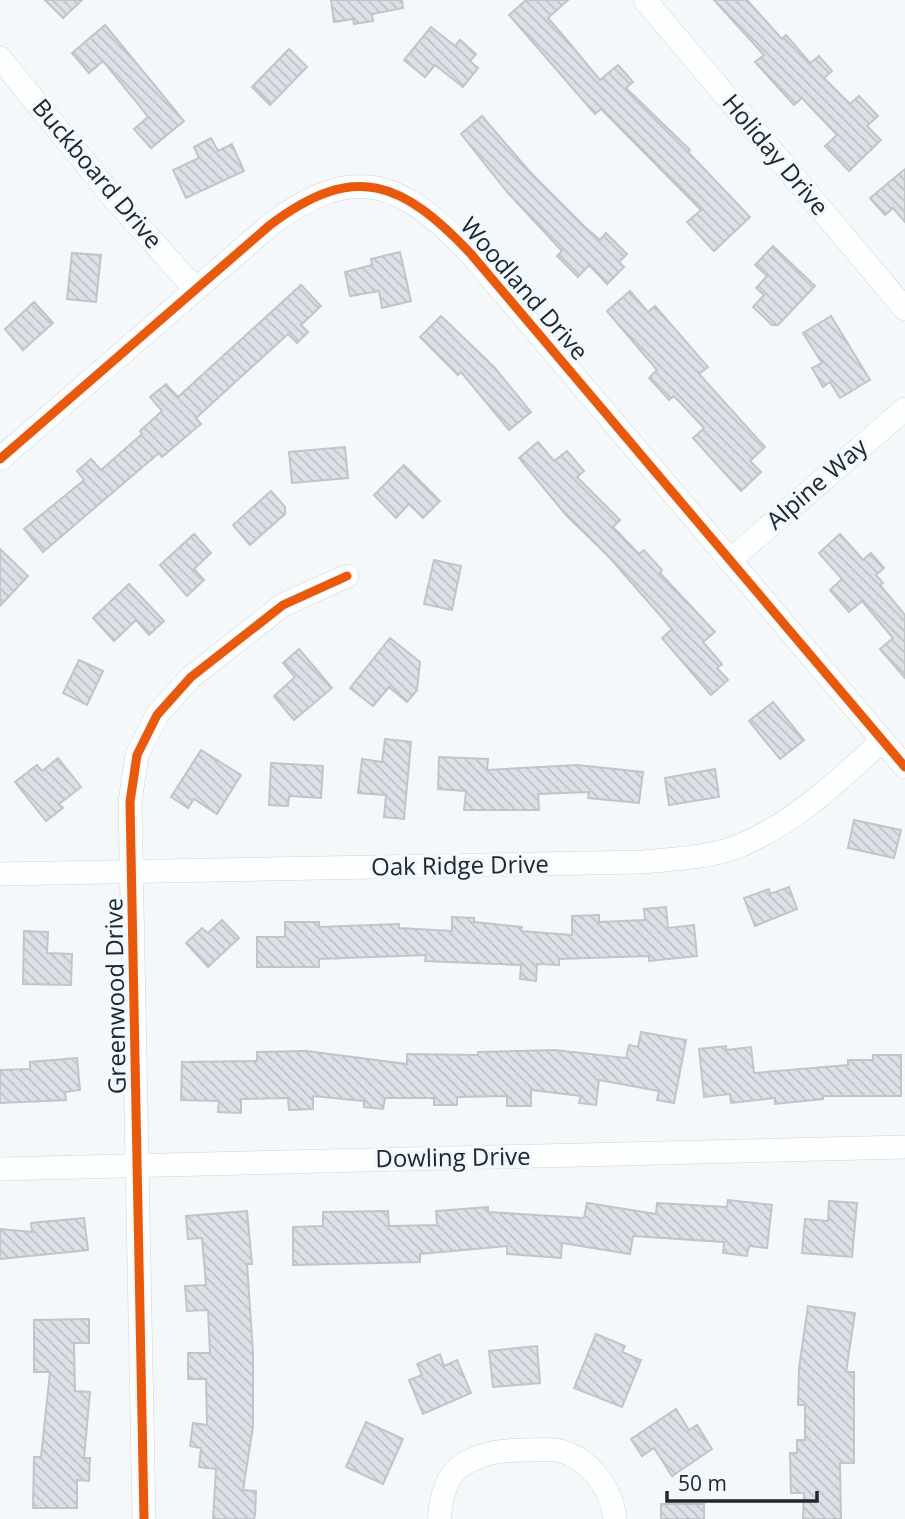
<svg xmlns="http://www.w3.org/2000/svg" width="905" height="1519" font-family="'Open Sans',sans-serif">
<defs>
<pattern id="building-back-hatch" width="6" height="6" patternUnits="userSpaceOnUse" patternTransform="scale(1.75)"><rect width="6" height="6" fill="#dde0e7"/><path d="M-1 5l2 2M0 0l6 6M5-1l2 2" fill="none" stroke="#bdc0c6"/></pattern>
</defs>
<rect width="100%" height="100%" fill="#f4f8fb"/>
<g fill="url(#building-back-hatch)" stroke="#c1c5ca" stroke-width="2">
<path d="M45 0H82L63 18Z"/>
<path d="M331 0H402L403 8 372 14 373 21 354 24 353 19 334 22Z"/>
<path d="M526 0H568L548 18 566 39 600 80 618 65 633 82 626 88 690 150 688 152 750 217 714 251 687 222 701 210 601 109 595 114 509 15Z"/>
<path d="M714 0H747L782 39 786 35 810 63 819 56 832 71 824 78 850 104 859 96 878 116 867 126 881 140 849 171 825 146 837 135 802 98 794 105 755 62 764 55Z"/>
<path d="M105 25 184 121 151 148 134 129 148 117 134 99 103 61 89 73 72 53Z"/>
<path d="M431 27 455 46 460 40 476 54 470 61 478 68 463 87 435 65 425 77 404 60Z"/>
<path d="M289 49 307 67 270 105 252 87Z"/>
<path d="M482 116 530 172 585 227 600 240 606 233 627 254 619 262 624 267 607 284 589 265 578 277 557 256 562 251 508 193 461 134Z"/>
<path d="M211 138 218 151 232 144 244 171 186 198 173 170 199 158 194 147Z"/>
<path d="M905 169V222L893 208 885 215 870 198Z"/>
<path d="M773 246 815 286 778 325H772L753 307 764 295 756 288 767 276 755 265Z"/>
<path d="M400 252 411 301 382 308 379 291 350 296 345 272 372 265 371 259Z"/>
<path d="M72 253 101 255 96 302 67 299Z"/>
<path d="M301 285 321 306 301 325 308 332 297 343 288 334 196 418 201 424 162 457 159 453 43 552 24 529 84 480 77 471 91 459 101 470 142 434 140 431 162 411 150 397 166 384 178 397Z"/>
<path d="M630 291 648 312 655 306 708 367 699 374 765 447 750 461 761 472 741 491 693 438 704 428 674 396 669 400 649 378 657 370 607 311Z"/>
<path d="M34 302 53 323 23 350 5 329Z"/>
<path d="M441 316 494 367 531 412 509 430 461 372 458 375 420 337Z"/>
<path d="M831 316 870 380 840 398 830 382 823 387 812 368 822 363 803 333Z"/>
<path d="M538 442 554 461 567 451 584 471 577 477 620 520 613 527 639 554 644 550 662 570 660 573 715 632 703 642 722 664 717 668 728 680 711 695 662 638 672 629 609 557 566 515 519 458Z"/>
<path d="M345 447 348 478 292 483 289 452Z"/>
<path d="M404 465 440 501 423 518 409 504 396 518 374 495Z"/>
<path d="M271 491 285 507V514L250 545 233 525Z"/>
<path d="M194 534 211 553 194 569 204 580 187 596 160 565Z"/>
<path d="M840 534 863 560 871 553 884 568 876 575 883 583 880 585 905 615V678L880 649 893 638 862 601 849 612 830 590 842 579 819 553Z"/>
<path d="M0 549 28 576 0 606Z"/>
<path d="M434 560 461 566 452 610 424 604Z"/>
<path d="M129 584 164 621 149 635 136 620 114 641 93 618Z"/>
<path d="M390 638 420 662 417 690 407 702 389 687 373 706 350 688Z"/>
<path d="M299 649 332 688 294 720 274 696 295 677 283 663Z"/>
<path d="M79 660 103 671 87 705 63 693Z"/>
<path d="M773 702 804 740 780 759 749 721Z"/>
<path d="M385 739 411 742 404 819 384 817 386 795 358 793 362 759 382 762Z"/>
<path d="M201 750 241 775 217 814 194 799 188 808 171 797Z"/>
<path d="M439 757 488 759 487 770 577 765 643 772 639 803 588 798 589 792 538 794 539 810H464L466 791 438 789Z"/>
<path d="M58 758 81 787 59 804 63 808 46 821 15 782 37 765 42 771Z"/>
<path d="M271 763 323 766 321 798 289 796 288 806 269 805Z"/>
<path d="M715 769 719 797 669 805 665 778Z"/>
<path d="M854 820 901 830 894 858 848 848Z"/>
<path d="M789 887 797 909 755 926 744 898 769 889 770 894Z"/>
<path d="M666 907 668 928 694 925 697 956 649 961V956L559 959V965L537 964 536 981 520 979 521 965 425 961 426 955 319 959V967H257V937H285V922H319V927L399 924V928L452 931V917L474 918V922L522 927 521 931 572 935V916L599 915V922L645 920 644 909Z"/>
<path d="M222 920 239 938 208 967 186 943 202 928 208 933Z"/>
<path d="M24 931 48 932 47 953 72 954 71 985 23 984Z"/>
<path d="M641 1032 686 1040 674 1103 657 1100 659 1091 599 1080 596 1105 579 1103 581 1096 531 1090V1106H507V1096L457 1097V1105H434V1098H385L383 1109 364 1107V1101L313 1096V1109L289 1110 288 1098 241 1099V1113L218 1112 219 1101 181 1100 182 1062 257 1061V1052L307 1051 407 1064V1054L478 1055V1052L555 1050 626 1058 629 1045 638 1047Z"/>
<path d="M726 1046V1050L751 1047 754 1073 848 1065V1060H873V1055H901V1096H823V1099L775 1104V1098L731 1103 730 1094 704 1097 699 1049Z"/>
<path d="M77 1058 80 1090 65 1092 66 1100 0 1103V1070L30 1069V1062Z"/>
<path d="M728 1200 772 1205 767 1248 749 1246 747 1256 723 1253 724 1242 633 1236 630 1254 562 1243 561 1258 507 1254V1246L420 1254V1262L293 1265V1227L323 1226V1212L388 1211 389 1226 437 1225 436 1211 488 1207V1212L584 1218 587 1203 656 1214 657 1203 727 1207Z"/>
<path d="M829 1201 857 1203 852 1257 802 1253 805 1219 828 1221Z"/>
<path d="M247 1211 252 1264H247L253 1353V1427L243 1490 256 1491 255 1515 254 1519H213L216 1469 199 1467 201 1448 190 1446 193 1423 207 1425 206 1379H188V1353H210L208 1310 187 1311 185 1286 206 1285 202 1238 188 1239 186 1216Z"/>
<path d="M84 1218 88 1250 0 1259V1229L32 1232 31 1223Z"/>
<path d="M808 1306 855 1313 846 1372H854V1463H840L841 1519H803L804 1493H791L790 1453H797V1440H805V1405H798L799 1368Z"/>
<path d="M89 1319V1343H74L75 1391 90 1392 84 1458H90L89 1481 77 1480V1508H33L34 1457H41L50 1372H34V1320Z"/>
<path d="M596 1334 625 1346 622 1352 641 1360 622 1407 574 1388Z"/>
<path d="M537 1346 540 1383 493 1387 489 1351Z"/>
<path d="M440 1354 444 1366 457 1360 471 1393 423 1414 409 1380 422 1375 417 1364Z"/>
<path d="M676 1409 689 1430 697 1425 712 1449 672 1476 654 1448 642 1456 631 1439Z"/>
<path d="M366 1422 403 1439 383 1484 346 1467Z"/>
<rect x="661" y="1504" width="43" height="15"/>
</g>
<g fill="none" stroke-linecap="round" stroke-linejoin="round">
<defs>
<g id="minor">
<path d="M645 0 905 309"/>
<path d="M0 58 112 196 196 290"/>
<path d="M0 459 270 225C355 161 402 181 471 254L905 767"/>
<path d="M729 561 905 409"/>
<path d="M0 874 643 862C674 859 709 858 739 846 795 823 838 781 882 741"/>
<path d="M0 1169 905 1147"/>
<path d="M144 1519 130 802 137 755 157 715 191 677 283 605 347 576"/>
<path d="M439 1519C441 1503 444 1481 457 1469 475 1454 501 1450 523 1450 534 1450 546 1449 556 1450 588 1456 612 1488 615 1519"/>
</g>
</defs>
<use href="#minor" stroke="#ced4d8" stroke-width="24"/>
<use href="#minor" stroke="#fdfefe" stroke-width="23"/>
<defs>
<g id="cycleway">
<path d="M0 459 270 225C355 161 402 181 471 254L905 767"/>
<path d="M144 1519 130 802 137 755 157 715 191 677 283 605 347 576"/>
</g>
</defs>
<use href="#cycleway" stroke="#f1f8fe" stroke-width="13"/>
<use href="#cycleway" stroke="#e8590c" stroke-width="9"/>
</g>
<g text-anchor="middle" stroke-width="7" stroke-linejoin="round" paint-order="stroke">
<g font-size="24" fill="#21282d" stroke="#f1f8fe">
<text transform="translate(775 155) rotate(50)" y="8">Holiday Drive</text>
<text transform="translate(97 174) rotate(50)" y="8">Buckboard Drive</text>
<text transform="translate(524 289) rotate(49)" y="8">Woodland Drive</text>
<text transform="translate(817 484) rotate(-41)" y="8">Alpine Way</text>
<text transform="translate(460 866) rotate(-1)" y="8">Oak Ridge Drive</text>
<text transform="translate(116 996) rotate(-91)" y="8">Greenwood Drive</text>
<text transform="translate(453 1158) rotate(-1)" y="8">Dowling Drive</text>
</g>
</g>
<path d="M667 1491v10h150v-10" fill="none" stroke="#21282d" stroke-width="3.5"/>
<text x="678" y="1491" font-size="21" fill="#21282d" stroke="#f1f8fe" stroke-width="5" paint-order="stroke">50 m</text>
</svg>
